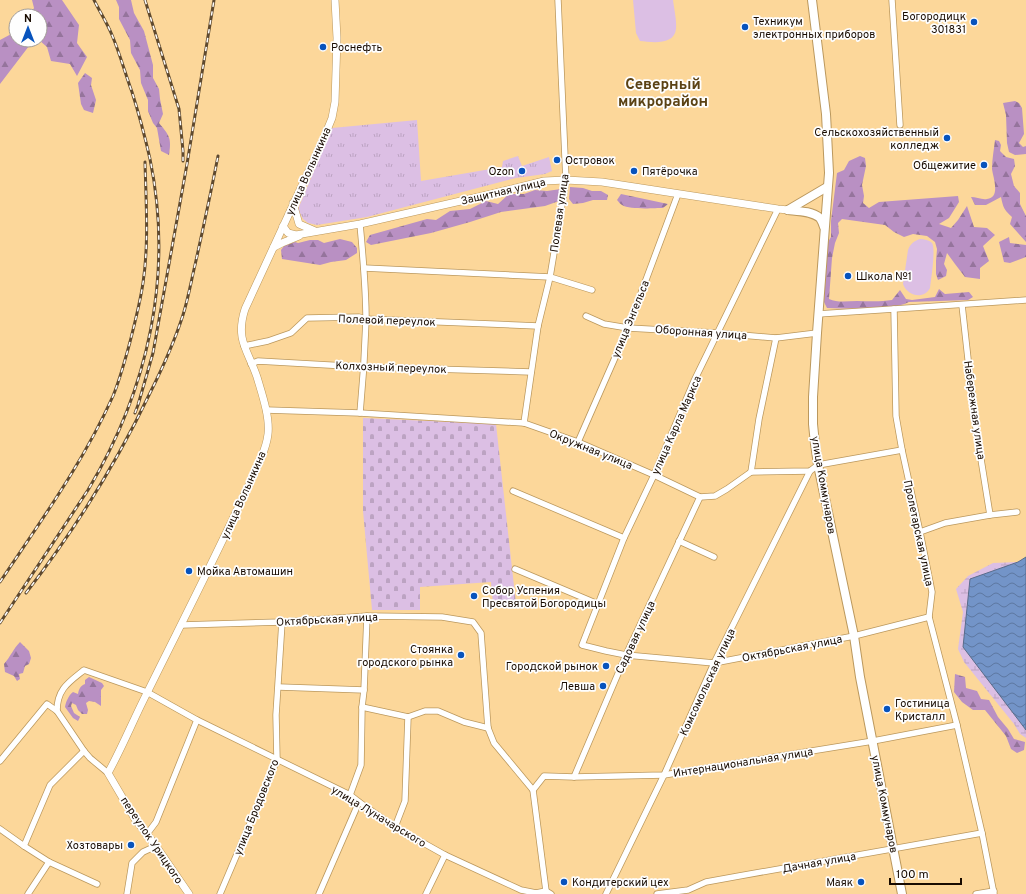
<svg xmlns="http://www.w3.org/2000/svg" width="1026" height="894" font-family="Overpass,sans-serif">
<defs>
<pattern id="grass-tufts" width="24" height="20" patternUnits="userSpaceOnUse"><rect width="24" height="20" fill="#dcbfe4"/><path d="M3 7l-1-3M5 7V3M7 7l1-3M15 17l-1-3M17 17v-4M19 17l1-3" fill="none" stroke="#bca3c2"/></pattern>
<pattern id="forest-firs" width="22" height="20" patternUnits="userSpaceOnUse"><rect width="22" height="20" fill="#b990c3"/><path d="M5 1l3.5 6h-7zM16 11l3.5 6h-7z" fill="#95749c"/></pattern>
<pattern id="wetland-marsh" width="20" height="14" patternUnits="userSpaceOnUse"><rect width="20" height="14" fill="#dcbfe4"/><path d="M1 5h8M5 5V1M11 12h8M15 12V8" fill="none" stroke="#bca3c2"/></pattern>
<pattern id="cemetery-stones" width="16" height="16" patternUnits="userSpaceOnUse"><rect width="16" height="16" fill="#dcbfe4"/><path d="M2 7V4a2 2 0 0 1 4 0v3zM10 15v-3a2 2 0 0 1 4 0v3z" fill="#bca3c2"/></pattern>
<pattern id="water-waves" width="16" height="10" patternUnits="userSpaceOnUse"><rect width="16" height="10" fill="#7394c8"/><path d="M0 5q4-4 8 0t8 0" fill="none" stroke="#5d77a0"/></pattern>
</defs>
<rect width="100%" height="100%" fill="#fcd79a"/>
<path fill="url(#grass-tufts)" d="M417 120 421 181 502 167 503 161 518 156 522 166 549 157 552 171 545 174 516 178 367 217 317 225 308 223 303 219 298 209 332 128Z"/>
<g fill="url(#forest-firs)">
<path d="M32 0H62L79 25 77 43 87 57 77 76 70 64 51 61 47 47 39 40H40V16H29L34 8Z"/>
<path d="M116 0H131L134 13 144 31 153 65V78L159 89 160 99 163 114 159 123C169 135 172 138 169 155L161 151 157 128 153 123 148 111V100L141 83 140 70 131 53 130 40 119 19V7Z"/>
<path d="M15 32 16 33V40H23L29 46 0 84V40Z"/>
<path d="M85 73 92 78 91 85 96 100 93 113 84 110 81 104 78 83Z"/>
<path d="M1015 101 1019 103 1022 108 1024 134 1019 143 1023 147 1026 146V154L1015 155 1009 152 1007 143 1006 115 1003 103Z"/>
<path d="M995 140 999 141 1001 145 1000 151 1006 157 1014 159 1015 166 1011 174 1014 186 1020 193V204L1026 216V242L1010 224 1012 217C1004 210 1003 207 1001 197L986 205H975L971 197C976 197 982 200 987 199 1001 198 993 177 992 169 992 159 994 149 995 140Z"/>
<path d="M860 156 865 158 866 166 862 185 864 196 863 203 869 208 879 202 958 196 959 202 949 218 939 224 951 228 958 220 967 206 974 227 987 228 995 235 983 246 989 261 980 268V279L965 277 955 264 947 253 944 264 947 270 946 276 938 280 936 274V261L937 249 935 242 927 236 913 234 904 237 894 232 885 225 842 219 838 223 839 233 835 243 832 258 829 299C838 303 847 301 857 301 869 301 880 302 892 300L900 290 906 299 912 300 935 297 939 289 945 294 969 292 973 297 968 300 909 302C897 308 884 307 872 308 857 308 842 309 827 308L824 302 828 242 831 237V221L837 173 844 170 849 161Z"/>
<path d="M570 187 583 188 592 191H601L608 195 607 200H593L583 203 573 204 569 199Z"/>
<path d="M561 189 559 201 545 206 501 212 470 222 431 233 371 245 366 242 370 235 427 219 436 220 450 211 470 209 486 201 498 204 509 194H524L535 190 547 191Z"/>
<path d="M621 194 668 204 663 208C654 208 630 210 622 205 620 204 619 202 617 200Z"/>
<path d="M1009 237 1010 243 1026 245V257L1010 263 1004 262 999 242Z"/>
<path d="M340 239 352 242 357 248V253L346 260 331 262 320 265 282 259 281 250 284 246 295 242 298 243 310 240H318L324 243Z"/>
<path d="M20 642 29 651 31 658 29 664 25 666 23 673 19 674 20 679 17 681 14 676 5 672 4 664C11 656 13 649 20 642Z"/>
<path d="M955 674 965 677 966 688 977 691 981 699 989 700 998 717 1008 729 1014 739 1025 742 1024 750 1017 753 1011 749 1006 736 985 710H973L962 702 954 692Z"/>
<path d="M89 677 102 683 104 686 101 690V706L95 702 89 701 86 703 88 710 87 714H82L78 710 76 705 72 703 71 706 74 713 80 717 78 721 73 718 65 707C66 702 68 696 73 692L78 694C79 689 80 686 85 684V680Z"/>
</g>
<path fill="url(#wetland-marsh)" d="M1019 562 970 579 963 647 1026 730V738L1020 734 1014 724 964 662 958 649 963 612 956 589 968 576 993 563Z"/>
<path fill="url(#cemetery-stones)" d="M363 418 496 424 516 604 493 605 491 582 420 587V610H372L363 511Z"/>
<g fill="#dcbfe4">
<path d="M633 0H673C674 8 677 22 676 29 674 46 651 42 640 41L636 33Z"/>
<path d="M920 239C924 239 929 240 932 243 936 249 931 279 930 288 924 300 907 296 903 284L908 250C910 244 914 241 920 239Z"/>
</g>
<path fill="url(#water-waves)" stroke="#586b8c" d="M1026 557V730L963 647 970 579 1018 562Z"/>
<g fill="none" stroke-linecap="round" stroke-linejoin="round">
<defs>
<g id="minor">
<path d="M892 0 900 125"/>
<path d="M778 209 694 381 654 475 624 538 582 645 606 651 626 655 714 663 854 636 929 617"/>
<path d="M360 224C363 256 366 288 366 320 365 351 363 382 360 413"/>
<path d="M364 268 550 277 592 290"/>
<path d="M962 305 975 422 990 515"/>
<path d="M894 309 896 416 902 450 920 532 932 592 929 617 957 725 982 833 994 894"/>
<path d="M818 314 894 309 1026 300"/>
<path d="M586 316 604 324 628 328 718 333 776 338 817 333"/>
<path d="M244 346 268 341 291 333 307 318 359 317 366 319 538 326"/>
<path d="M251 364 258 361 364 367 531 372"/>
<path d="M266 410 360 413 524 423 578 442 654 475 700 497 715 496 727 489 751 472 810 471 818 465 902 450"/>
<path d="M524 423 538 326 550 277 566 180 558 0"/>
<path d="M578 442 628 328 678 194"/>
<path d="M751 472 759 419 776 338"/>
<path d="M513 491 624 538"/>
<path d="M920 532 945 523 990 515 1017 512"/>
<path d="M679 541 714 557"/>
<path d="M515 569 598 604"/>
<path d="M182 625 282 622 367 616 442 617 473 622 481 633 488 728 494 743 533 790 546 891"/>
<path d="M279 687 364 690"/>
<path d="M362 707 408 717 425 711H438L464 722 488 728"/>
<path d="M57 711C57 689 69 682 84 670L147 692 197 720 350 795 359 802 395 827 445 855 521 890 536 893 546 891 551 894"/>
<path d="M0 761 47 704 57 711 84 751 90 758 108 773"/>
<path d="M574 777 626 655 700 497"/>
<path d="M533 790 544 776 574 777 664 775 873 741 957 725"/>
<path d="M350 795 361 765 362 707 364 690 367 616"/>
<path d="M395 827 405 801 408 717"/>
<path d="M0 829 24 846 50 785 84 751"/>
<path d="M147 834 156 822 197 720"/>
<path d="M24 846 49 862 97 884"/>
<path d="M28 894 49 862"/>
<path d="M127 894 132 863 143 852 156 846"/>
<path d="M220 894 277 760 276 715 282 622"/>
<path d="M319 894 359 802"/>
<path d="M426 894 445 855"/>
<path d="M606 894 664 775 714 663 810 471"/>
<path d="M657 894 688 890 706 882 739 876 982 833"/>
<path d="M976 894 994 891"/>
</g>
<g id="tertiary">
<path d="M293 203 299 224 315 231"/>
<path d="M283 226 288 233 296 235 360 224 487 195 544 181 566 180 602 182 778 209 788 210"/>
<path d="M274 247 282 243 299 236"/>
<path d="M189 894 156 846 135 819 108 773C123 746 134 718 148 691 186 614 226 537 261 458 264 451 267 443 268 434 270 417 262 394 257 377 248 350 235 340 245 309L323 140 332 118 335 102 337 38 335 0"/>
</g>
<g id="secondary">
<path d="M812 0 826 114 829 173 817 333 813 397V424L815 444 818 465 854 636 860 677 902 894"/>
<path d="M788 210 827 187"/>
<path d="M788 210C798 211 812 211 820 218 822 221 823 224 824 227"/>
</g>
</defs>
<use href="#minor" stroke="#bb985d" stroke-width="7"/>
<use href="#tertiary" stroke="#bb985d" stroke-width="8"/>
<use href="#secondary" stroke="#bb985d" stroke-width="10"/>
<use href="#minor" stroke="#fff" stroke-width="5.5"/>
<use href="#tertiary" stroke="#fff" stroke-width="7"/>
<use href="#secondary" stroke="#fff" stroke-width="8"/>
<defs>
<g id="rail">
<path d="M145 0 179 109 183 151V161"/>
<path d="M135 413 138 405 153 353 187 164 214 0"/>
<path d="M0 582C40 522 83 463 113 396 120 379 125 360 130 342 135 322 140 303 143 283 149 243 146 202 145 162"/>
<path d="M26 593C74 531 116 464 150 393 163 367 174 343 183 315 188 299 191 282 195 265 203 229 211 192 218 156"/>
<path d="M0 623 88 490C148 390 174 275 150 159 145 137 139 114 132 92 125 73 120 54 112 35 107 23 100 12 94 0"/>
</g>
</defs>
<use href="#rail" stroke="#5e492f" stroke-width="3"/>
<use href="#rail" stroke="#fefefe" stroke-width="1.5" stroke-dasharray="4.5" stroke-linecap="butt"/>
</g>
<g fill="#0753bd" stroke="#fefefe" stroke-width="1.5">
<circle cx="974" cy="22" r="4"/>
<circle cx="745" cy="27" r="4"/>
<circle cx="323" cy="47" r="4"/>
<circle cx="947" cy="138" r="4"/>
<circle cx="557" cy="160" r="4"/>
<circle cx="984" cy="165" r="4"/>
<circle cx="522" cy="171" r="4"/>
<circle cx="634" cy="171" r="4"/>
<circle cx="848" cy="276" r="4"/>
<circle cx="189" cy="571" r="4"/>
<circle cx="474" cy="596" r="4"/>
<circle cx="461" cy="655" r="4"/>
<circle cx="606" cy="666" r="4"/>
<circle cx="603" cy="686" r="4"/>
<circle cx="887" cy="709" r="4"/>
<circle cx="131" cy="845" r="4"/>
<circle cx="564" cy="882" r="4"/>
<circle cx="861" cy="882" r="4"/>
</g>
<g text-anchor="middle" stroke-width="3.5" stroke-linejoin="round" paint-order="stroke">
<g font-size="11" fill="#180b00" stroke="#fefefe" text-anchor="end">
<text x="966" y="20">Богородицк<tspan x="966" dy="13">301831</tspan></text>
<text x="753" y="25" text-anchor="start">Техникум<tspan x="753" dy="13">электронных приборов</tspan></text>
<text x="331" y="51" text-anchor="start">Роснефть</text>
<text x="939" y="136">Сельскохозяйственный<tspan x="939" dy="13">колледж</tspan></text>
<text x="565" y="164" text-anchor="start">Островок</text>
<text x="976" y="169">Общежитие</text>
<text x="514" y="175">Ozon</text>
<text x="642" y="175" text-anchor="start">Пятёрочка</text>
<text x="856" y="280" text-anchor="start">Школа №1</text>
<text x="197" y="575" text-anchor="start">Мойка Автомашин</text>
<text x="482" y="594" text-anchor="start">Собор Успения<tspan x="482" dy="13">Пресвятой Богородицы</tspan></text>
<text x="453" y="653">Cтоянка<tspan x="453" dy="13">городского рынка</tspan></text>
<text x="598" y="670">Городской рынок</text>
<text x="595" y="690">Левша</text>
<text x="895" y="707" text-anchor="start">Гостиница<tspan x="895" dy="13">Кристалл</tspan></text>
<text x="123" y="849">Хозтовары</text>
<text x="572" y="886" text-anchor="start">Кондитерский цех</text>
<text x="853" y="886">Маяк</text>
</g>
<g font-size="11" fill="#180b00" stroke="#fefefe">
<text transform="translate(308 171) rotate(-66)" y="4">улица Волынкина</text>
<text transform="translate(503 191) rotate(-13)" y="4">Защитная улица</text>
<text transform="translate(559 213) rotate(-82)" y="4">Полевая улица</text>
<text transform="translate(630 319) rotate(-68)" y="4">улица Энгельса</text>
<text transform="translate(387 320) rotate(2)" y="4">Полевой переулок</text>
<text transform="translate(701 332) rotate(4)" y="4">Оборонная улица</text>
<text transform="translate(391 367) rotate(2)" y="4">Колхозный переулок</text>
<text transform="translate(975 410) rotate(82)" y="4">Набережная улица</text>
<text transform="translate(676 425) rotate(-66)" y="4">улица Карла Маркса</text>
<text transform="translate(591 449) rotate(22)" y="4">Окружная улица</text>
<text transform="translate(824 485) rotate(80)" y="4">улица Коммунаров</text>
<text transform="translate(243 495) rotate(-66)" y="4">улица Волынкина</text>
<text transform="translate(919 533) rotate(78)" y="4">Пролетарская улица</text>
<text transform="translate(327 619) rotate(-3)" y="4">Октябрьская улица</text>
<text transform="translate(635 637) rotate(-65)" y="4">Садовая улица</text>
<text transform="translate(792 648) rotate(-11)" y="4">Октябрьская улица</text>
<text transform="translate(707 682) rotate(-65)" y="4">Комсомольская улица</text>
<text transform="translate(743 762) rotate(-9)" y="4">Интернациональная улица</text>
<text transform="translate(885 804) rotate(79)" y="4">улица Коммунаров</text>
<text transform="translate(256 807) rotate(-68)" y="4">улица Бродовского</text>
<text transform="translate(379 816) rotate(31)" y="4">улица Луначарского</text>
<text transform="translate(152 840) rotate(56)" y="4">переулок Урицкого</text>
<text transform="translate(819 862) rotate(-10)" y="4">Дачная улица</text>
</g>
<g font-size="15" font-weight="bold" fill="#5b4214" stroke="#fefefe">
<text x="663" y="89">Северный<tspan x="663" dy="17">микрорайон</tspan></text>
</g>
</g>
<g transform="translate(28 28)"><circle r="19" fill="#fefefe" stroke="#a29d98"/>
<path d="M0-3L7 15L0 10L-7 15Z" fill="#0753bd"/>
<text y="-6" font-size="11" font-weight="bold" text-anchor="middle" fill="#180b00">N</text>
</g>
<path d="M890 878v6h71v-6" fill="none" stroke="#180b00" stroke-width="2"/>
<text x="896" y="878" font-size="12" fill="#180b00" stroke="#fefefe" stroke-width="3" paint-order="stroke">100 m</text>
</svg>
